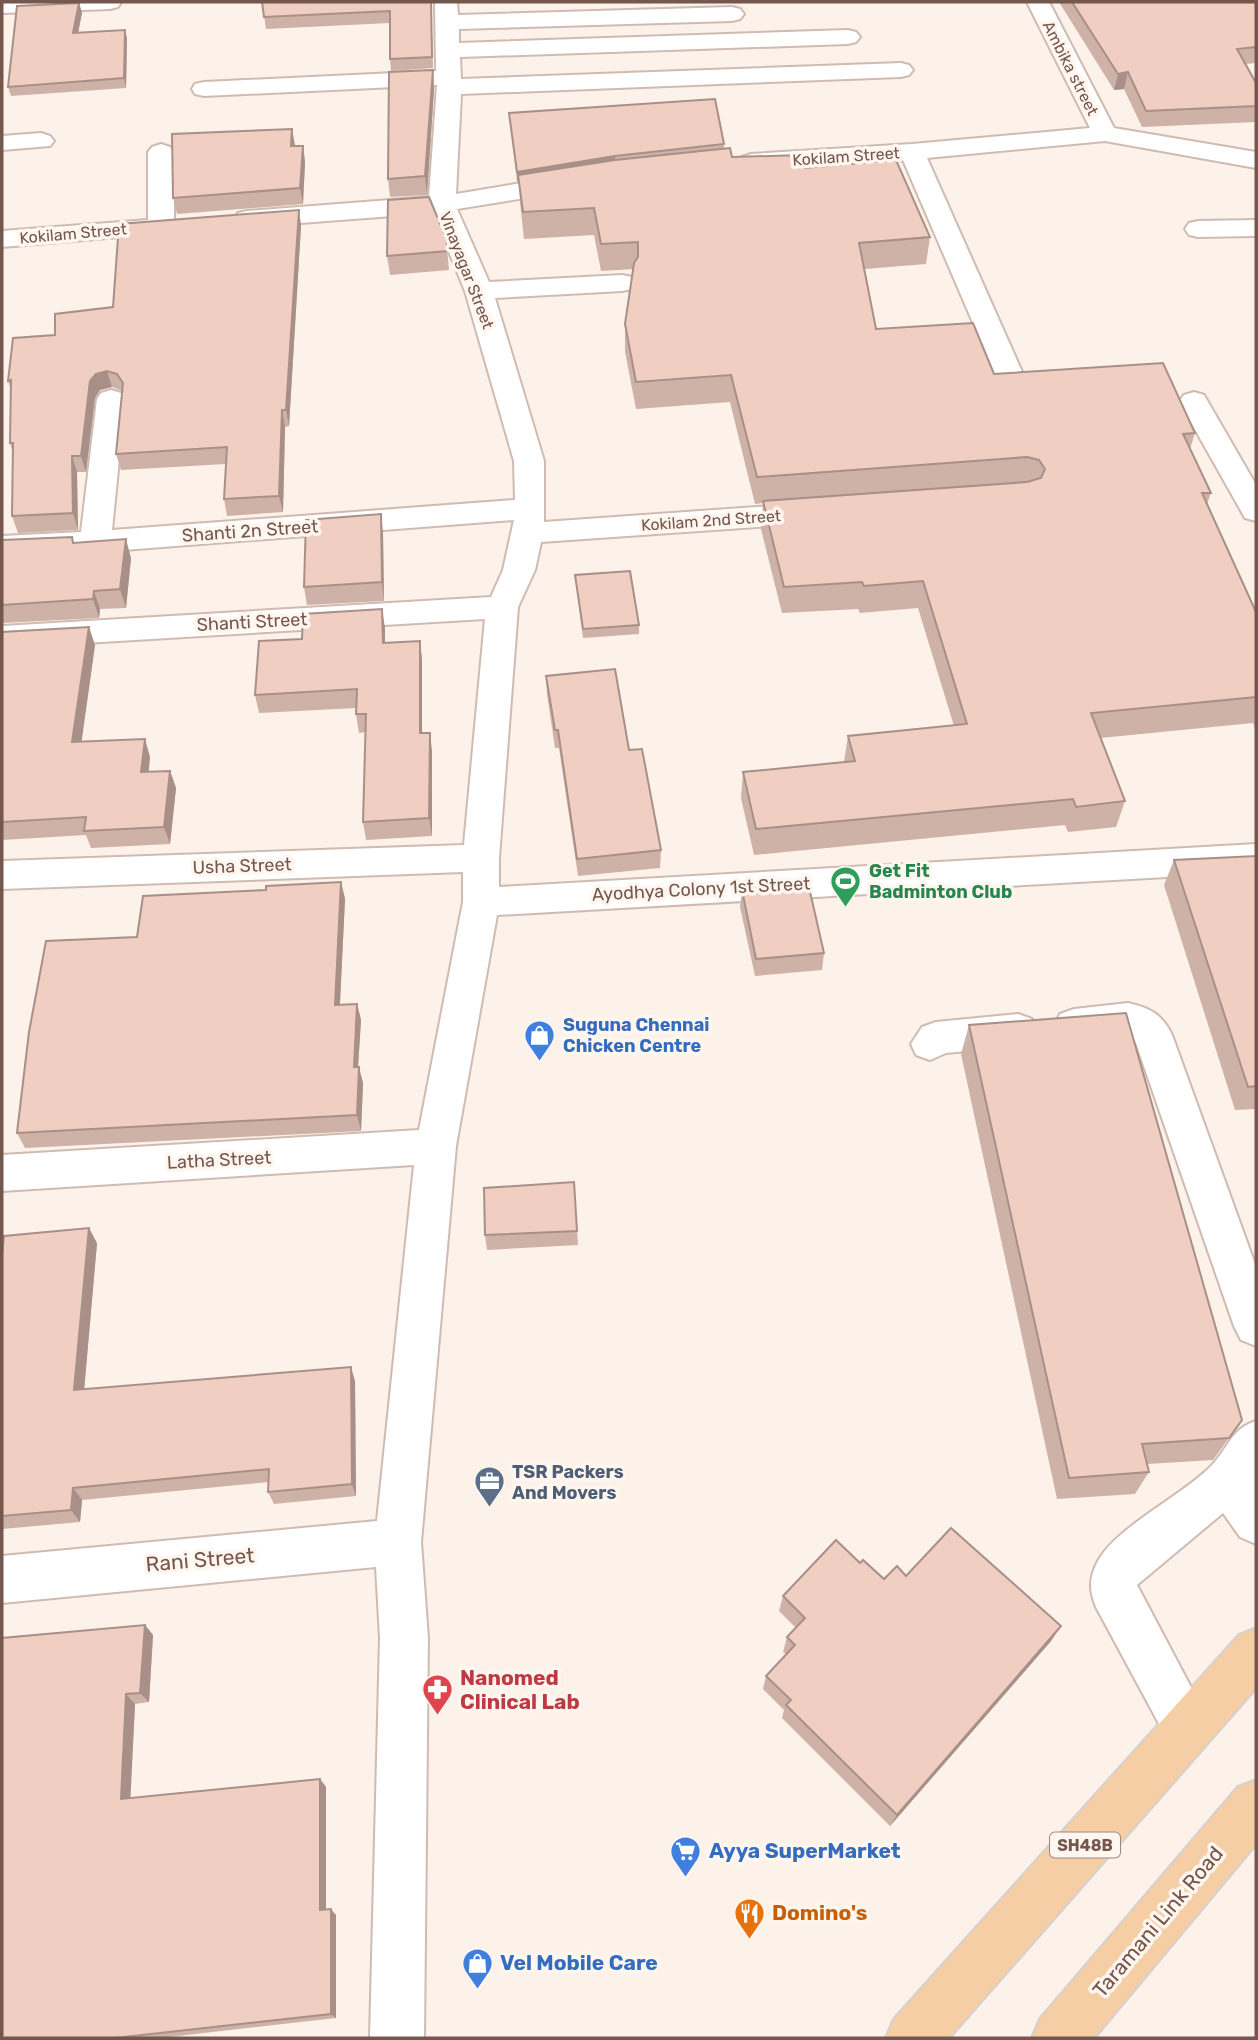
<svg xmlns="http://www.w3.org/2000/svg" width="1258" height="2040" font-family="Rubik,sans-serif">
<rect width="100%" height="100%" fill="#fcf2e9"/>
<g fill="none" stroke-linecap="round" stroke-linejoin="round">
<defs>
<g id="minor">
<path d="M2 2H121L118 7 110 9 2 13Z"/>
<path d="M435 2H457L458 15 732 7 740 9 744 14 740 19 732 21 459 29V43L848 30 856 32 860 37 856 42 848 44 460 57 461 79 901 63 909 65 913 70 909 75 901 77 461 94 456 194 569 175 578 178 582 183 578 188 569 191 457 209 489 282 622 275 632 277 636 283 632 289 622 291 495 298 544 461V522L813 503 824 506 828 513 824 520 813 523 541 542 535 570 518 607 499 858V887L1256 844V872L497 915 456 1146 421 1542 428 1638 424 2038H370L380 1638 376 1567 2 1603V1556L377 1521 414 1165 2 1191V1155L419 1130 463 902V872L2 889V861L464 845 485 619 2 648V626L491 597 503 570 514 520 124 550 2 556V536L81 532 97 399 101 393 111 390 121 393 125 399 112 530 515 500 514 461 465 291 433 213 247 227 238 225 234 219 238 213 247 211 429 197 437 85 204 96 195 94 192 89 195 84 204 82 436 71Z"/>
<path d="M1027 2H1049L1114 128 1256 152V168L1105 141 927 158 1023 374 1019 380 1009 383 999 380 995 374 903 160 751 170 742 167 738 162 742 157 751 154 912 144 1090 128Z"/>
<path d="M41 133 50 136 54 141 50 146 2 150V136Z"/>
<path d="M161 144 170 147 174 152V219L182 226 178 232 2 247V231L148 220V152L152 147Z"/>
<path d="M1256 220V236L1198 237 1189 235 1185 229 1189 223 1198 221Z"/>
<path d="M1194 392 1204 395 1256 485V521L1245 518 1179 401 1184 395Z"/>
<path d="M1128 1003C1150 1008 1162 1014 1172 1035L1256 1267V1346L1241 1340 1234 1326 1136 1043 1128 1035 1074 1041 1060 1036 1055 1025 1060 1014 1074 1009Z"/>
<path d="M1018 1014 1032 1019 1037 1030 1032 1041 1018 1046 946 1053 930 1060 916 1055 911 1044 922 1027 936 1022Z"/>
<path d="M1256 1421V1544L1240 1537 1223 1513 1137 1585 1213 1729 1205 1746 1188 1754 1171 1746 1096 1607C1089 1590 1089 1578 1098 1561 1115 1528 1185 1494 1212 1465 1229 1447 1231 1429 1256 1421Z"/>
</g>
<g id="major">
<path d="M1256 1628V1688L949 2038H886L894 2019 1239 1635Z"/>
<path d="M1256 1780V1844L1094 2038H1032L1040 2019 1238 1787Z"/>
</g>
</defs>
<use href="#minor" stroke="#cfbbb1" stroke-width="4"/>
<use href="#major" stroke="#d8d0cd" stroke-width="4"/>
<use href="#minor" fill="#fff" fill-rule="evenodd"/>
<use href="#major" fill="#f6cea5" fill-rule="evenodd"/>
</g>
<g fill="#ceb1a7">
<path d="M262 2H431L433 68 391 71 390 59V23L266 29Z"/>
<path d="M1059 2H1256V63L1246 64 1256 83V122L1142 127 1124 89 1114 90Z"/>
<path d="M79 3 82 13 78 33 125 30 127 39 126 88 11 96 8 87Z"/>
<path d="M433 70 434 89 427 195 390 197 388 179Z"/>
<path d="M509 113 724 144V149L732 157 805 168 930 237 926 264 865 269 876 329 994 374 1195 433 1190 449 1211 493 1207 504 1256 612V731L1253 723 1100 738 1125 801 1116 827 1068 832 1065 825 754 855 741 798 743 772 844 762 848 736 954 726 918 608 860 613 858 609 782 613 761 529 763 503 755 504 730 402 636 409 625 352V324L634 269 601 271 594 235 524 239 520 202 519 181H517Z"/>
<path d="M295 146H303L305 162 303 204 177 214 173 198Z"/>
<path d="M299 210 301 226 289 426 285 427 283 512 227 516 224 499 226 464 121 470 116 454 122 391 112 387 100 390 95 398 86 472H77L78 530 18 533 12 516 13 453 10 443 11 390 8 381 55 335 113 307Z"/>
<path d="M446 238 449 270 390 275 387 256Z"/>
<path d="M383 533 384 601 307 605 304 587Z"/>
<path d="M2 540 74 542 131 558 126 608 100 609 99 618 2 623Z"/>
<path d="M575 575 639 625V634L583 638Z"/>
<path d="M385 628V643L420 641 422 660V733L432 751V836L366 840 363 822 366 732 359 733 356 714V708L259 713 255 695 302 639Z"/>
<path d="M2 632 95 645 81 742 150 757 149 772 170 771 176 788 170 844 91 848 86 835 2 840Z"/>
<path d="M546 676 629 750 661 850 660 868 578 876 559 748H555L547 694Z"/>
<path d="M1256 856V1109L1235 1110 1164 885 1174 860Z"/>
<path d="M341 882 345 899 340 1005 357 1004 361 1020 358 1067 363 1083 361 1131 25 1148 17 1133 266 890Z"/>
<path d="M742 890 824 953 822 970 755 976 740 907Z"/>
<path d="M969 1025 1242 1420 1213 1460 1147 1464 1149 1472 1135 1494 1057 1499 961 1054Z"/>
<path d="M574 1182 578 1245 487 1250 485 1235Z"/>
<path d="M97 1243 84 1389 355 1381 356 1496 274 1504 268 1492 269 1482 82 1500 80 1522 2 1529V1255Z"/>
<path d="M860 1563 884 1579 906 1576 1051 1641 890 1826 782 1718 784 1710 763 1689 766 1676 786 1654 783 1652 787 1637 796 1628 779 1611 783 1596Z"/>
<path d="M145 1625 153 1635 149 1702 135 1704 130 1798 320 1779 326 1787V1910L336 1915V2018L160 2038H2Z"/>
</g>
<g fill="#a89088">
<path d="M79 3 82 13 76 43 73 33Z"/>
<path d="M125 30 127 39 126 88 124 78Z"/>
<path d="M433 70 434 89 427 195 425 176Z"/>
<path d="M1128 72 1124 89 1114 90 1118 74Z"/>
<path d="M292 129 295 145 294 163 291 146Z"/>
<path d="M303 146 305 162 303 204 300 188Z"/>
<path d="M615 156V165L517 181V172Z"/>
<path d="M299 210 301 226 289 426 286 410Z"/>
<path d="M107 371 112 387 100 390 95 398 86 472 81 456 90 381 96 374Z"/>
<path d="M282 410 285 427 283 512 279 496Z"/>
<path d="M72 456 77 472 78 530 73 513Z"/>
<path d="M381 514 383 533 384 601 382 582Z"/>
<path d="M126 539 131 558 126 608 120 589Z"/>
<path d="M94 591 100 609 99 618 93 599Z"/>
<path d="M382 609 385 628V662L383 643Z"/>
<path d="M89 627 95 645 79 760 72 742Z"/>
<path d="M420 641 422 660V751L420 733Z"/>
<path d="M430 733 432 751V836L429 818Z"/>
<path d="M145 739 150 757 146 790 141 772Z"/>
<path d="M170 771 176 788 170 844 164 827Z"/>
<path d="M341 882 345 899 339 1021 335 1005Z"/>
<path d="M357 1004 361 1020 357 1083 354 1067Z"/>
<path d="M359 1067 363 1083 361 1131 357 1115Z"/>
<path d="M89 1228 97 1243 83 1403 74 1390Z"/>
<path d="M351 1367 355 1381 356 1496 352 1484Z"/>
<path d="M73 1488 82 1500 80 1522 71 1510Z"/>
<path d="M145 1625 153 1635 149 1702 140 1693Z"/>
<path d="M1061 1626 1051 1641 890 1826 897 1815Z"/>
<path d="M126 1694 135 1704 130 1807 121 1799Z"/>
<path d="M320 1779 326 1787V1916L320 1910Z"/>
<path d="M331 1909 336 1915V2018L331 2014Z"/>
</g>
<g fill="#f0cec2" stroke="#a89088" stroke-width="2">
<path d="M262 2H431L432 57 390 59V11L264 17Z"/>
<path d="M1072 2H1256V47L1237 49 1256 83V106L1146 111 1128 72 1118 74Z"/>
<path d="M79 3 73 33 125 30 124 78 8 87 17 6Z"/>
<path d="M433 70 425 176 388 179 389 72Z"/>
<path d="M715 99 724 144 615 156 517 172 509 113Z"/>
<path d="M292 129 291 146H303L300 188 173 198 172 134Z"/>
<path d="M730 148 732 157 802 155 805 168 896 160 930 237 859 243 876 329 973 323 994 374 1163 363 1195 433 1183 434 1211 493H1202L1256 612V697L1091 713 1125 801 1076 807 1073 799 756 829 743 772 855 761 848 736 967 724 923 581 864 586 862 582 784 587 763 501 1027 482 1041 478 1045 469 1039 460 1027 457 757 477 731 375 636 382 625 324 634 263 638 257V242L601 244 594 208 523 212 518 175 615 160Z"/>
<path d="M429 197 446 238 448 251 387 256 388 200Z"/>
<path d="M299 210 286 410H282L279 496 224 499 227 447 116 454 123 383 117 374 107 371 96 374 90 381 81 456H72L73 513 12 516 13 443H10L11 380 8 381 13 338 55 335V314L113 307 119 224Z"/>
<path d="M381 514 382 582 304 587 306 520Z"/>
<path d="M72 537 73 543 126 539 120 589 94 591 93 599 2 605V540Z"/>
<path d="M630 571 639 625 583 629 575 575Z"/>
<path d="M382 609 383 643 420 641V733H430L429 818 363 822 366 714H356L357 689 255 695 259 641 302 639 303 614Z"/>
<path d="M89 627 72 742 145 739 141 772 170 771 164 827 84 831 86 817 2 822V632Z"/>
<path d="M615 669 629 750 642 749 661 850 577 859 558 730H555L546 676Z"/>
<path d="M1256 856V1086L1248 1087 1174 860Z"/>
<path d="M341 882 335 1005 357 1004 354 1067H359L357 1115 17 1133 29 1032 46 941 137 937 143 896 266 890V886Z"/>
<path d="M808 883 824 953 756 959 742 890Z"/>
<path d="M1126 1013 1242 1420 1229 1438 1142 1444 1149 1472 1069 1478 969 1025Z"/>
<path d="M574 1182 577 1231 485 1235 484 1188Z"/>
<path d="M89 1228 74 1390 351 1367 352 1484 268 1492 269 1469 73 1488 71 1510 2 1516V1255L4 1236Z"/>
<path d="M951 1528 1061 1626 897 1815 786 1705 791 1700 766 1676 795 1645 787 1637 805 1618 783 1596 836 1540 860 1563 863 1560 884 1579 897 1566 906 1576Z"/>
<path d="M145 1625 140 1693 126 1694 121 1799 320 1779V1910L331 1909V2014L115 2038H2V1638Z"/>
</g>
<defs>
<symbol id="stadium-pin" viewBox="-11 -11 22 30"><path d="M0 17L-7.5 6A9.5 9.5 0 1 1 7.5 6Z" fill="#2e9e5b" stroke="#fef6ef"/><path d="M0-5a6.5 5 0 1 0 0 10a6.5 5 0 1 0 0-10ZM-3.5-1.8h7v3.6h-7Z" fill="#fff"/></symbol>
<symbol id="shop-pin" viewBox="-11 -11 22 30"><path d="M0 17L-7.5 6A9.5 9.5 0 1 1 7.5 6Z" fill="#3f7fe0" stroke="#fef6ef"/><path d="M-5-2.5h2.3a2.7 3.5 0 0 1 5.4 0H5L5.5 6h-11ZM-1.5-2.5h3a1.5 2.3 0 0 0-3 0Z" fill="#fff"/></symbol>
<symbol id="office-pin" viewBox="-11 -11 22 30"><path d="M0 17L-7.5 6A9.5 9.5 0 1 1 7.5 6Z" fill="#5c6f8a" stroke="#fef6ef"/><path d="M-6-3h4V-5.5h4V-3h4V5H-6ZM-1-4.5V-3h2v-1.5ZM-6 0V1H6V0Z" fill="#fff"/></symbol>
<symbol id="pharmacy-pin" viewBox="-11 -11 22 30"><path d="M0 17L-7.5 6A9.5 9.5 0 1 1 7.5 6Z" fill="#e0444e" stroke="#fef6ef"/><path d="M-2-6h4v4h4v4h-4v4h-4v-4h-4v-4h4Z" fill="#fff"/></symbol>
<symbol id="supermarket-pin" viewBox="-11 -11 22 30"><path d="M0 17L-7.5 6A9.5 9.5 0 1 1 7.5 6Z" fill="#3f7fe0" stroke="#fef6ef"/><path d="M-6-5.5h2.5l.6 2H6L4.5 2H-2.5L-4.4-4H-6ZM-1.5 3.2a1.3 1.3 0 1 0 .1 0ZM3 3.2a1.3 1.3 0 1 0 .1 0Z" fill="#fff"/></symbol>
<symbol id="restaurant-pin" viewBox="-11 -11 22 30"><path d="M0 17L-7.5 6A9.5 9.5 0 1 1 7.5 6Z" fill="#e8710a" stroke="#fef6ef"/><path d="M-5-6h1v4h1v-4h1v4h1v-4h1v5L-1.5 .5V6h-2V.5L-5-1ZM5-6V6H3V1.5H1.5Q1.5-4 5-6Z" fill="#fff"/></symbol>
</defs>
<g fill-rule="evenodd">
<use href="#stadium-pin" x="828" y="864" width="35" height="47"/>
<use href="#shop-pin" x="522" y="1018" width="35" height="47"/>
<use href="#office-pin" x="472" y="1464" width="35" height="47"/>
<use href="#pharmacy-pin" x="420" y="1672" width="35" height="47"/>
<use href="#supermarket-pin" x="668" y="1834" width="35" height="47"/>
<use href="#restaurant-pin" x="732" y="1896" width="35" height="47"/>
<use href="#shop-pin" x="460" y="1946" width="35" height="47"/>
</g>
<g text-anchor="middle" stroke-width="7" stroke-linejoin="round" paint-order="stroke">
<g font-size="16" fill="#75574d" stroke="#fef6ef">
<text transform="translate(1071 68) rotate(63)" y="6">Ambika street</text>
<text transform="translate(846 156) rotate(-4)" y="6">Kokilam Street</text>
<text transform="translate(73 233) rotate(-5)" y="6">Kokilam Street</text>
<text transform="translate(467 270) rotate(69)" y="6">Vinayagar Street</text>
<text transform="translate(711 520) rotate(-4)" y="6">Kokilam 2nd Street</text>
</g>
<rect fill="#fef6ef" stroke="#9e877e" stroke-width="2" x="1050" y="1832.5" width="70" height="25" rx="5"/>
<g font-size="16" font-weight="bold" fill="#75574d">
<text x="1085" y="1851">SH48B</text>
</g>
<g font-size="18" fill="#75574d" stroke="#fef6ef">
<text transform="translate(250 531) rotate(-4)" y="6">Shanti 2n Street</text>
<text transform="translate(252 622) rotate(-3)" y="6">Shanti Street</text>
<text transform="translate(242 866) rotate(-2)" y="6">Usha Street</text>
<text transform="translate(701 889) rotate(-3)" y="6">Ayodhya Colony 1st Street</text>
<text transform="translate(219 1160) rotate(-3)" y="6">Latha Street</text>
</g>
<g font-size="18" font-weight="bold" fill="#27864d" stroke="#fef6ef" text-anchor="start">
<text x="869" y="877">Get Fit<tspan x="869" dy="21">Badminton Club</tspan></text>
</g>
<g font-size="18" font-weight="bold" fill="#366cbe" stroke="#fef6ef" text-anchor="start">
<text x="563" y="1031">Suguna Chennai<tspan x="563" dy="21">Chicken Centre</tspan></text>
</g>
<g font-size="18" font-weight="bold" fill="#4e5e75" stroke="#fef6ef" text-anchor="start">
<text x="512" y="1478">TSR Packers<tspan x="512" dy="21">And Movers</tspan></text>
</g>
<g font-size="21" fill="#75574d" stroke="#fef6ef">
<text transform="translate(200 1560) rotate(-5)" y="7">Rani Street</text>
<text transform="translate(1158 1922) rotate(-50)" y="7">Taramani Link Road</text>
</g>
<g font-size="21" font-weight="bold" fill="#be3a42" stroke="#fef6ef" text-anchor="start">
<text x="460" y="1685">Nanomed<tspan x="460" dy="24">Clinical Lab</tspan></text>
</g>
<g font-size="21" font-weight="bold" fill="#366cbe" stroke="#fef6ef" text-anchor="start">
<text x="709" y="1858">Ayya SuperMarket</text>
<text x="500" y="1970">Vel Mobile Care</text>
</g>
<g font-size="21" font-weight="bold" fill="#c56008" stroke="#fef6ef" text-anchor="start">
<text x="772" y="1920">Domino's</text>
</g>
</g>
<rect width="1258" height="2040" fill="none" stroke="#75574d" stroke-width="7"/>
</svg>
